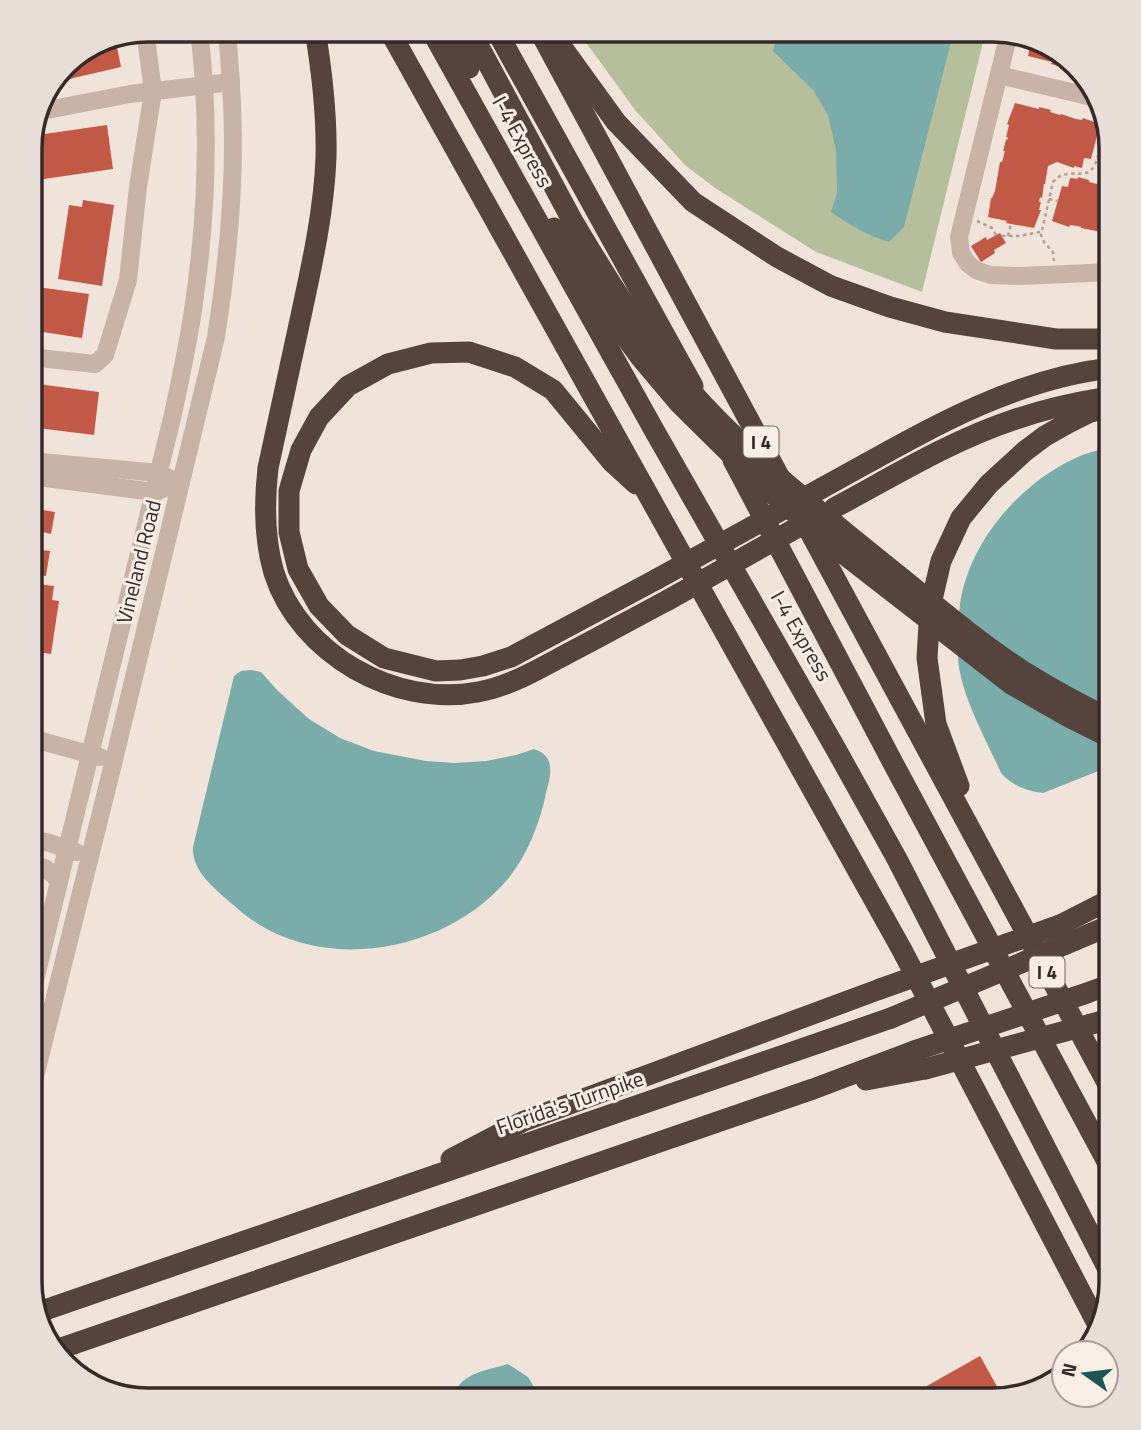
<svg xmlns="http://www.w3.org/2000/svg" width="1141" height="1430" font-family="'Titillium Web',sans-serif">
<rect width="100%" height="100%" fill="#f0e4da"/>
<path fill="#b6bf9b" d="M577 30H986L922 292 816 252 715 188 685 165 635 110Z"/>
<g fill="#7aacaa">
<path d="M779 30H954L904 227 889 242C867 236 850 225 831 212L837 193 836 150 828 115 813 90 773 51Z"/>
<path d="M1111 448V607L1110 618 1111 624V766L1043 793C1027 791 1011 785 1001 773 986 739 960 694 958 658 957 649 958 640 959 631 959 622 959 613 960 604 968 552 1002 507 1043 477 1065 462 1085 451 1111 448Z"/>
<path d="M251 670 261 672 278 691 309 719 340 738 374 751 426 761 454 763 486 761 516 755 534 749C556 756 551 775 546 793 540 823 527 856 507 880 443 955 314 976 238 909 220 893 191 873 193 847L234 676 241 671Z"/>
<path d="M508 1364 528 1377 542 1400H452C458 1373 485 1371 508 1364Z"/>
</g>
<g fill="#c25947">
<path d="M1030 39 1052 45 1071 63 1070 66 1063 64 1062 67 1051 64 1052 62 1028 56 1030 45H1028Z"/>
<path d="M116 42 121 67 52 83 70 59Z"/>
<path d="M1015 103 1039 109V107L1051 110 1050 112 1057 114 1060 115 1061 114 1076 119 1082 120 1083 118 1100 124 1091 159 1084 158 1082 168 1074 166V168L1057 162 1048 166 1045 184H1044L1042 198 1040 197 1039 202H1041L1039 210H1041L1034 228 1006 223 1007 221 988 217 991 198H992L995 191 1000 162H1002L1005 151H1003L1006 140H1007L1008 137H1006L1009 125 1007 124Z"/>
<path d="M107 125 113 169 30 181 31 136Z"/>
<path d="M1110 149 1111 237 1102 235 1103 233 1096 231 1081 228V227L1077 226 1070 225 1069 227 1052 221 1062 186 1068 187 1070 178 1078 179V177L1089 180V182L1097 184 1105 179 1107 171H1105Z"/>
<path d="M83 200 114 205 102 286 58 279 69 205 82 207Z"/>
<path d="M1000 233 1006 243 994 250 995 253 981 262 971 246 986 237 987 240Z"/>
<path d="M30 286 89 294 82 338 30 330Z"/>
<path d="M30 383 99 392 94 435 30 427Z"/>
<path d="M30 508 55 512 51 534 43 532 40 550 50 551 46 576 30 574Z"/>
<path d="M30 583 54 586 52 600 59 601 51 654 30 651Z"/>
<path d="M980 1356 1003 1397 994 1400H902Z"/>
</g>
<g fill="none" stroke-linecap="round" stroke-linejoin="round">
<g stroke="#b49d91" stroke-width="2.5" stroke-dasharray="3.5 3.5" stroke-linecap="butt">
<path d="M1049 199 1057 201"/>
<path d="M977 221 992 228 996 235"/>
<path d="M1002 236H1019L1040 232"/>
<path d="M1008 236 1011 224"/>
<path d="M1054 261 1053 252 1044 242 1041 235 1053 182C1067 165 1086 182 1094 166 1100 155 1101 139 1105 126"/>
</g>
<g stroke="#c8b3a7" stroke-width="18">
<path d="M1009 33 959 237 961 253 968 264 978 271 991 275 1021 276 1111 272"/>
<path d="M999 75 1096 98"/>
<path d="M37 112 130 94 231 82"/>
<path d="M30 357 95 364 105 355 128 280 138 187 153 91 145 31"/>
<path d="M30 461 159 473 169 478"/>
<path d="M30 476 154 492 164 489"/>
<path d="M30 738 100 757"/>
<path d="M30 841C47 839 60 848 76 852"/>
<path d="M30 863 45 868 59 880"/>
<path d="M30 1001 173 414C181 377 189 340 194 303 207 213 210 120 199 30"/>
<path d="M30 1097 114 760 216 337C226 273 233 208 233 143 233 105 230 67 227 30"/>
</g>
<g stroke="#55433e" stroke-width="21">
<path d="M315 30C322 72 327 115 326 158 324 209 313 260 302 311 291 363 279 415 268 468 264 503 264 539 274 573 300 654 395 708 478 692 510 686 537 670 565 655 600 637 634 618 668 600"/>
<path d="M389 30 902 950 1100 1329"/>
<path d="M431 30 654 430 837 751 897 859 1111 1275"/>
<path d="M448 30 469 68"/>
<path d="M470 30 571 218"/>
<path d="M496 30 693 386"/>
<path d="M539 30 780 478"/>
<path d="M556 39 616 122 693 202 777 257 831 286 890 307 945 322 1056 339H1111"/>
<path d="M733 460 893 763 1111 1169"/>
<path d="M636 484 612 462 553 390 515 367 469 352 431 353 388 364 348 386 319 417 301 450 289 491V532L298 569 319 606 347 635 384 658 436 671 460 670 483 666 511 657 657 579"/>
<path d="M822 488C914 438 1005 380 1111 368"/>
<path d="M834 508C892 477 950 441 1013 420 1042 410 1072 403 1102 398"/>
<path d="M804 521 1111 1090"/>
<path d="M959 786 936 724 927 658 930 608 941 561 961 518 989 484 1025 451 1045 436 1068 423 1088 413 1111 406"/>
<path d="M1060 925 1111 899"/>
<path d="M1066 944 1111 925"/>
<path d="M1087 993 1111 984"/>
<path d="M866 1080 925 1069"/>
<path d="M451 1159 524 1121 880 989"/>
<path d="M39 1312 891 1018"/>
<path d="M53 1351 813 1089 914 1051"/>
</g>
<g stroke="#55433e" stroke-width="21">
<path d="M571 218C606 277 642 336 688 388 747 455 819 511 889 568 933 603 976 641 1023 671 1052 689 1081 705 1111 719"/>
<path d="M554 228 607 312 641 358 679 403 760 483 836 548 1011 684 1069 717 1111 738"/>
<path d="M657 579 822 488"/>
<path d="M668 600 816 517"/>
<path d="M880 989 1060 925"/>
<path d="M891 1018 1066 944"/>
<path d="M914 1051 1087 993"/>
<path d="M925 1069 1110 1019"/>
</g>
</g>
<g text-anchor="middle" stroke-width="6" stroke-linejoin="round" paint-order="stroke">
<g fill="#f8eee6" stroke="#706560" stroke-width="2">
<rect x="743.5" y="426.5" width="35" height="31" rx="5"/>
<rect x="1029.5" y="956.5" width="35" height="31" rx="5"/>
</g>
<g font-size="19" font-weight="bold" fill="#352a27">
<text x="761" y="449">I 4</text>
<text x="1047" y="979">I 4</text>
</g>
<g font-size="21" fill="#352a27" stroke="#f8eee6">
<text transform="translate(522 142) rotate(61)" y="7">I-4 Express</text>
<text transform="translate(139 562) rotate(-76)" y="7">Vineland Road</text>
<text transform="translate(801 636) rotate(60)" y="7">I-4 Express</text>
<text transform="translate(570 1103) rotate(-19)" y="7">Florida's Turnpike</text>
</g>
</g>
<path d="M0 0H1141V1430H0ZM148 42H993A106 106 0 0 1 1099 148V1282A106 106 0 0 1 993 1388H148A106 106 0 0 1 42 1282V148A106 106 0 0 1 148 42Z" fill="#e8ded7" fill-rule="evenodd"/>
<path fill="none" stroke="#352a27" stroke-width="3.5" d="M148 42H993A106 106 0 0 1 1099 148V1282A106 106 0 0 1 993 1388H148A106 106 0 0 1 42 1282V148A106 106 0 0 1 148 42Z"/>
<g transform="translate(1085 1374) rotate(284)"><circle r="33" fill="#f8eee6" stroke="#aaa09a" stroke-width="2"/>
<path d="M0-5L12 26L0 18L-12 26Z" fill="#1e5453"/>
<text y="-10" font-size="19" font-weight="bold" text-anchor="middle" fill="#352a27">N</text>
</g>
</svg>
